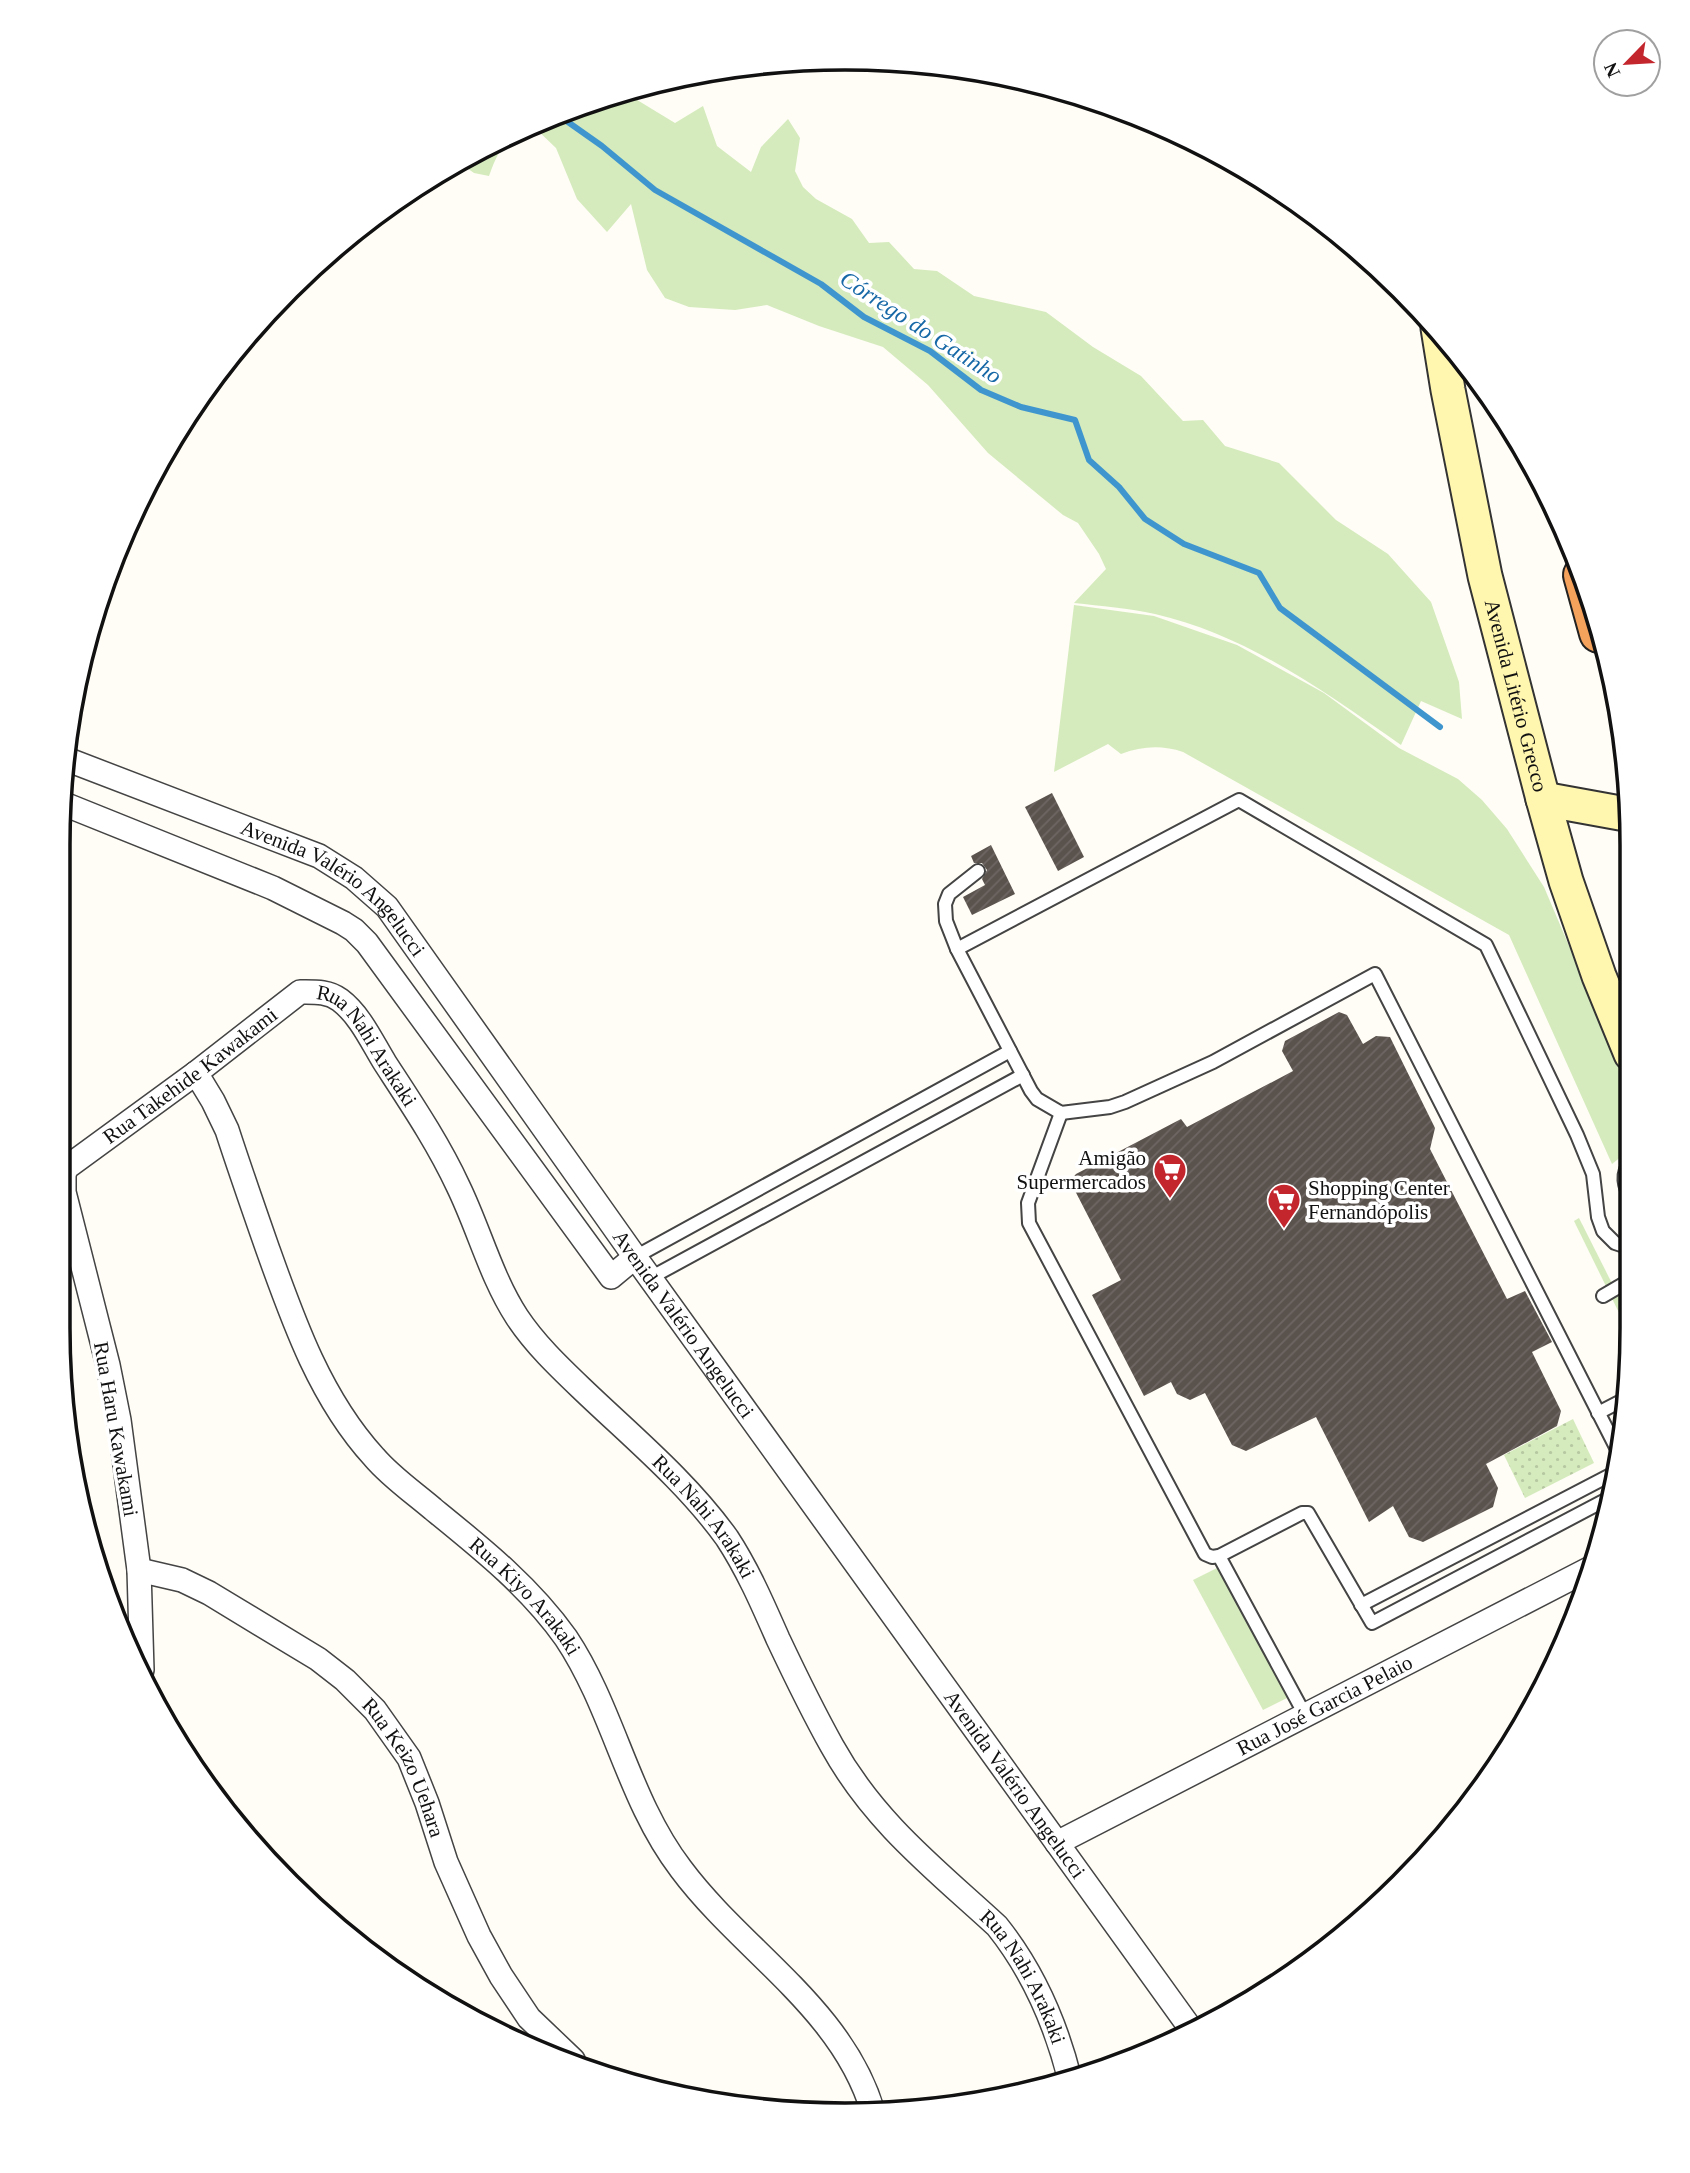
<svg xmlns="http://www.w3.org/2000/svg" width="1690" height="2173" font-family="'Times New Roman',serif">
<defs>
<pattern id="park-dots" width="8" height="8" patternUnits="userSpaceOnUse" patternTransform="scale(1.75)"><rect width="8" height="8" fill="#d5ebbd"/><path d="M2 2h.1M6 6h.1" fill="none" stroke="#b6c8a1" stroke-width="1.8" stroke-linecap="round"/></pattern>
<pattern id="building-hatch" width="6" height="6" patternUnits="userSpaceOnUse" patternTransform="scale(1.75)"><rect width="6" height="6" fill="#5a524d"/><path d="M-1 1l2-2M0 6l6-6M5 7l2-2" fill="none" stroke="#6d6662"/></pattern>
</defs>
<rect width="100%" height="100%" fill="#fffdf5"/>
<g fill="#d5ebbd">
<path d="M624 92 675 123 703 106 717 146 751 172 761 147 788 119 800 138 795 171 803 187 816 199 852 219 869 243 889 242 914 269 937 271 974 296 1046 312 1093 347 1141 376 1183 421 1203 420 1225 446 1279 463 1336 520 1388 554 1431 602 1459 682 1462 719 1421 701 1401 745C1325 692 1247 635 1155 614 1129 608 1101 606 1074 603L1106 569 1099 554 1078 523 1063 515 988 453 928 385 883 347 819 326 767 305 735 310 689 307 665 298 647 270 631 204 607 232 577 199 556 148 534 127C505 138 499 148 489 176L474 173 457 161 592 100Z"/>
<path d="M1074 605 1154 616 1237 645 1324 693 1399 748 1458 779 1482 800 1507 829 1544 887 1631 1092 1632 1148 1612 1164 1509 935 1183 752C1162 745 1142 746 1121 754L1108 744 1054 772Z"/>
<path d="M1579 1218 1632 1323V1327L1627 1329 1574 1221Z"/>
<path d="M1223 1565 1293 1695 1263 1710 1193 1580Z"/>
</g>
<path fill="url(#park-dots)" d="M1573 1419 1594 1463 1525 1498 1504 1455Z"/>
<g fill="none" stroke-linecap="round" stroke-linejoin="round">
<path stroke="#3f96cf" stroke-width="6" d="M558 115 602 146 655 190 821 284 864 317 930 351 981 390 1021 407 1075 420 1089 460 1119 487 1145 519 1184 544 1259 573 1280 608 1440 727"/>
</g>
<g fill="url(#building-hatch)">
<path d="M1052 793 1084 857 1058 871 1025 807Z"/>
<path d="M991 845 1015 894 972 915 963 897 985 885 982 879 987 870 982 863H974L971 856Z"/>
<path d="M1339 1012 1347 1015 1363 1044 1376 1036 1390 1037 1435 1128 1430 1149 1507 1299 1525 1291 1552 1342 1532 1352 1561 1411 1557 1426 1486 1464 1498 1488 1493 1507 1423 1542 1409 1537 1393 1506 1369 1522 1316 1417 1246 1451 1232 1445 1205 1393 1190 1400 1177 1394 1171 1382 1144 1396 1092 1295 1121 1280 1070 1181 1076 1174 1181 1119 1187 1127 1293 1071 1282 1051 1285 1041Z"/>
</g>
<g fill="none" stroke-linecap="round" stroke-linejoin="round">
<defs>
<g id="lane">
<path d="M978 871 949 894 945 904 946 921 957 949 1031 1091 1037 1099 1061 1113 1110 1107 1125 1102 1213 1062 1375 974 1620 1455"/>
<path d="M957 949 1239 800 1486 945 1577 1135 1593 1174 1598 1217 1603 1231 1615 1243 1624 1246 1632 1245"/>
<path d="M1061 1113 1028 1203 1029 1223 1205 1554 1212 1557 1219 1556 1302 1513H1308L1372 1623 1613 1496"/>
<path d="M1632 1159C1620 1174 1624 1186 1632 1202"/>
<path d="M635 1257 1010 1051"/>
<path d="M650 1278 1023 1075"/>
<path d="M1603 1296 1632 1279"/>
<path d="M1598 1413 1625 1399"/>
<path d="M1219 1556 1305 1715"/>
<path d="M1361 1605 1618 1471"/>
</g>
<g id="street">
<path id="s1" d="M66 759 319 856 354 878 387 907 635 1257 1191 2029"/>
<path d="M59 802 273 888 343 923 354 930 367 943 611 1277 635 1257"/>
<path id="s2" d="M196 1073 213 1101 227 1130C240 1170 254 1210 268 1250 294 1323 321 1399 374 1457 391 1477 413 1492 433 1509 481 1548 530 1587 566 1638 614 1710 628 1800 681 1869 742 1951 843 2009 873 2112"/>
<path id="s3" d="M139 1570 182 1580 209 1593 318 1659 345 1680 375 1710 409 1758 427 1803 446 1862 479 1936 501 1976 529 2018 573 2060"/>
<path id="s4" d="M142 1670 139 1570 119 1420 108 1365 64 1192V1175L66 1168 196 1073 300 992C314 992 328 991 340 1000 360 1015 372 1042 385 1063 411 1103 438 1143 458 1186 479 1229 491 1277 517 1317 535 1344 558 1366 581 1388 631 1436 686 1481 727 1538 748 1570 763 1605 778 1639 795 1675 813 1712 832 1746 874 1822 935 1869 997 1926 1033 1971 1056 2024 1070 2080"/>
<path id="s5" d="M1057 1843 1591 1568"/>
</g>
<g id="secondary">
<path id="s6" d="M1438 328 1448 390 1485 576 1543 799 1566 881 1599 976 1631 1054"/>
<path d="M1543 799 1631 815"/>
</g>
<path id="highway" d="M1583 575 1599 633"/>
</defs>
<use href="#lane" stroke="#444" stroke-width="16"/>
<use href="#street" stroke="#444" stroke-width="26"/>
<use href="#secondary" stroke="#333" stroke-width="37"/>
<use href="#highway" stroke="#222" stroke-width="42"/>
<use href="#lane" stroke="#fff" stroke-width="12"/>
<use href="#street" stroke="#fff" stroke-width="23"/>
<use href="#secondary" stroke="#fff6b0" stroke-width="33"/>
<use href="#highway" stroke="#f5a25d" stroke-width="38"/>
</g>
<defs>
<symbol id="supermarket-pin" viewBox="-11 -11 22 30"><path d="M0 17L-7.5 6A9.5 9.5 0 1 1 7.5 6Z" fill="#c4262e" stroke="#fff"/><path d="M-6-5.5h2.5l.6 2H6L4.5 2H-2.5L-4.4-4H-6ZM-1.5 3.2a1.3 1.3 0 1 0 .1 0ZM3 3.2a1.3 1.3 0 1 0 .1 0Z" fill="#fff"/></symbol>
</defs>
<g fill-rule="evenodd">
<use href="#supermarket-pin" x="1151" y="1151" width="38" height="52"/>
<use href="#supermarket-pin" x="1265" y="1181" width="38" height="52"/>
</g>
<g text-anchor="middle" stroke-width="7" stroke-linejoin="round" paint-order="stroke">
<g font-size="21" fill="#111" stroke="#fff">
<text dy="7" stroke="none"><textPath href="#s6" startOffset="376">Avenida Litério Grecco</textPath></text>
<text dy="7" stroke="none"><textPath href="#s1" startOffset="301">Avenida Valério Angelucci</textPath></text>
<text dy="7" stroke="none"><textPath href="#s4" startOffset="896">Rua Nahi Arakaki</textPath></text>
<text dy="7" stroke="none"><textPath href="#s4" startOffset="665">Rua Takehide Kawakami</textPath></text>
<text dy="7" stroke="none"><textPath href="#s1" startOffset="868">Avenida Valério Angelucci</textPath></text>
<text transform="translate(116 1429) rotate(80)" y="7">Rua Haru Kawakami</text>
<text dy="7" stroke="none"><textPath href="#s4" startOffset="1484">Rua Nahi Arakaki</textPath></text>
<text dy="7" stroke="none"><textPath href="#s2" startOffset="632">Rua Kiyo Arakaki</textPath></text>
<text dy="7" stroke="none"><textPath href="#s5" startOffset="301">Rua José Garcia Pelaio</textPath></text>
<text dy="7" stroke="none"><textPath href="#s3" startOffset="343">Rua Keizo Uehara</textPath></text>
<text dy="7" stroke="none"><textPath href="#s1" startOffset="1435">Avenida Valério Angelucci</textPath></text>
<text dy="7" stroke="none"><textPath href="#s4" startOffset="2051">Rua Nahi Arakaki</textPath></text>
</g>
<g font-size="21" fill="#111" stroke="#fff" text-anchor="end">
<text x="1146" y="1165">Amigão<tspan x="1146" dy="24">Supermercados</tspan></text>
<text x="1308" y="1195" text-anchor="start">Shopping Center<tspan x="1308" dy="24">Fernandópolis</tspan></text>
</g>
<g font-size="23" font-style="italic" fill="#1768a6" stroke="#fff">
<text transform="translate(921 327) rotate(33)" y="8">Córrego do Gatinho</text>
</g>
</g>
<path d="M0 0H1690V2173H0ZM845 70H845A775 775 0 0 1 1620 845V1328A775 775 0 0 1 845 2103H845A775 775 0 0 1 70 1328V845A775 775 0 0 1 845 70Z" fill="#fff" fill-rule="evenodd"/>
<path fill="none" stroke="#111" stroke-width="3.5" d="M845 70H845A775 775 0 0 1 1620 845V1328A775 775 0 0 1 845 2103H845A775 775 0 0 1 70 1328V845A775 775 0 0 1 845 70Z"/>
<g transform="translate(1627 63) rotate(245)"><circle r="33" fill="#ffffff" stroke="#a0a0a0" stroke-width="2"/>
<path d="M0-5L12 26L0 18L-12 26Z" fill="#c4262e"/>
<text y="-10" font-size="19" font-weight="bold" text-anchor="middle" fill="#111111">N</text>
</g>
</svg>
